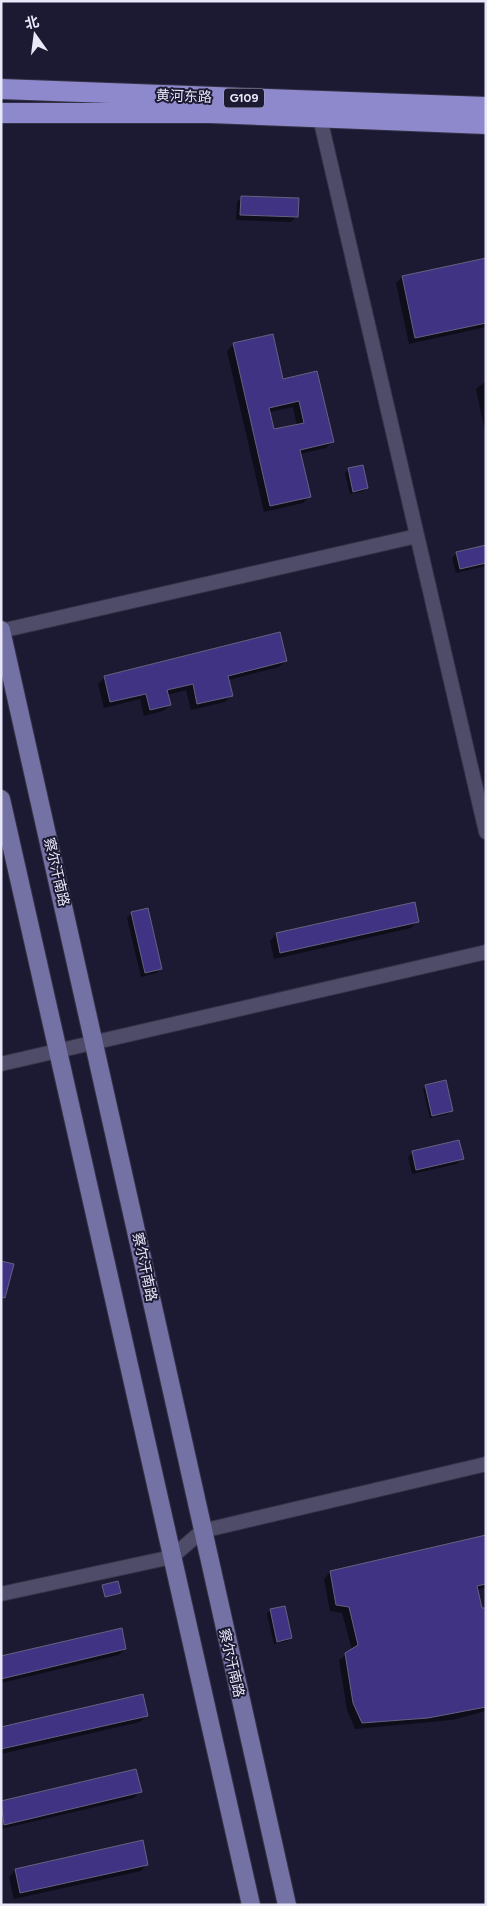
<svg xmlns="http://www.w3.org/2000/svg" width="487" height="1906" font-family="Figtree,'Noto Sans SC',sans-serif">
<rect width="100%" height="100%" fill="#1c1932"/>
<g fill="#0007" fill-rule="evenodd">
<path d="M242 197 296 217 291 222 236 220 237 202Z"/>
<path d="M486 259V327L409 344 396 283 402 277Z"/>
<path d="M234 344 282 381 332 442 326 448 300 454 309 497 303 503 264 512 227 351ZM293 407 297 426 273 431 269 412Z"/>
<path d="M486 381V431L485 432 476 389Z"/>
<path d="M362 466 367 487 364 491 350 494 345 473 348 470Z"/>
<path d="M486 547V566L456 573 452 558 457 553Z"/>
<path d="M286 661 279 667 228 680 232 695 225 702 191 710 186 690 167 695 170 705 163 711 144 716 140 699 104 708 98 684 105 677Z"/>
<path d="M132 913 161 969 156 973 141 977 127 918Z"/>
<path d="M418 921 411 928 274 959 270 941 276 934Z"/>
<path d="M426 1086 451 1111 448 1114 430 1118 423 1089Z"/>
<path d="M413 1152 462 1159 457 1164 412 1174 408 1157Z"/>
<path d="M486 1536V1587L476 1590 481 1610 486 1609V1711L452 1720 355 1729 347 1710 339 1660 352 1650 342 1613 330 1611 324 1579 330 1572Z"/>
<path d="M284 1607 290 1638 287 1641 274 1644 267 1614 270 1610Z"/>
<path d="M125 1649 119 1655 1 1683V1657Z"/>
<path d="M146 1716 140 1722 1 1754V1728Z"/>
<path d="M140 1791 134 1798 1 1829V1802Z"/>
<path d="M147 1864 141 1871 14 1899 9 1877 15 1870Z"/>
</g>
<g fill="#413383" stroke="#646280" fill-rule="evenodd">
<path d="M241 196 299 198 298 217 240 215Z"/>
<path d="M486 258V323L415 338 402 276Z"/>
<path d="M273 334 283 379 317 371 334 442 300 450 311 497 270 506 233 343ZM299 401 304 423 274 429 269 408Z"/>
<path d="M363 465 368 488 353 492 348 468Z"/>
<path d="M486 545V563L460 569 456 552Z"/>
<path d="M280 632 287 661 228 676 233 696 197 704 193 684 167 690 171 705 150 710 146 694 110 702 104 676Z"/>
<path d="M415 902 419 922 280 953 276 933Z"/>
<path d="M148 908 162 969 145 973 131 912Z"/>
<path d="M446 1080 453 1111 432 1116 425 1085Z"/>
<path d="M459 1140 464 1159 416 1170 412 1151Z"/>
<path d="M1 1261 14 1264 5 1298 1 1297Z"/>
<path d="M486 1535V1584L477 1586 482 1608H486V1707L428 1718 362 1723 353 1703 345 1653 358 1645 349 1607 336 1605 330 1571Z"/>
<path d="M118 1581 121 1593 105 1597 102 1585Z"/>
<path d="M285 1606 292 1638 277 1642 270 1609Z"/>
<path d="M122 1628 126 1649 1 1679V1656Z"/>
<path d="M143 1694 148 1716 1 1749V1727Z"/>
<path d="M136 1769 142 1792 4 1825 1 1801Z"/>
<path d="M143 1840 148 1865 20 1893 15 1869Z"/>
</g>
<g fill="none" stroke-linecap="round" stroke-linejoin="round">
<defs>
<g id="minor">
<path d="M320 118 486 832"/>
<path d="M1 631 417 536"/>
<path d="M1 1064 486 952"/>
<path d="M1 1594 172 1557 202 1531 486 1464"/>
</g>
<g id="major">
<path d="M1 630C99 1055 190 1480 287 1905"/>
<path d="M1 799 251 1905"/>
</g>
<g id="highway">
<path d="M1 89 486 107"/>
<path d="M1 113H210L486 124"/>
</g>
</defs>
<use href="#minor" stroke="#343246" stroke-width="16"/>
<use href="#major" stroke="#343246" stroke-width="20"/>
<use href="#highway" stroke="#343246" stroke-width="22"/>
<use href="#minor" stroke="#4e4c69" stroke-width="14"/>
<use href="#major" stroke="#7471a4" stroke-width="18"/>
<use href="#highway" stroke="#8d89cc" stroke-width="20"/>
</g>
<g text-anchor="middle" stroke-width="4" stroke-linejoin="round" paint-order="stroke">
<rect fill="#1c1932" stroke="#abaabd" stroke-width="1" x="224" y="88.5" width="40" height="19" rx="4"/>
<g font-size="12" font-weight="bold" fill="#e8e8f9">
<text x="244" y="102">G109</text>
</g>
<g font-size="14" fill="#e8e8f9" stroke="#1c1932">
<text transform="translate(184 96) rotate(2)" y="5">黄河东路</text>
<text transform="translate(57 872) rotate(77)" y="5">察尔汗南路</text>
<text transform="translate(145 1267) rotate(78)" y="5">察尔汗南路</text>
<text transform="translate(232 1663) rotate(77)" y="5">察尔汗南路</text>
</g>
</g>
<rect width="487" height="1906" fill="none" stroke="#e8e8f9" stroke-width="5"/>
<g transform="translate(35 35) rotate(346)" stroke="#1c1932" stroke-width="4" paint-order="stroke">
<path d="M0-4L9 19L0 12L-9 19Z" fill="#e8e8f9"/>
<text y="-8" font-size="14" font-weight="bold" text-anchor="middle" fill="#e8e8f9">北</text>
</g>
</svg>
